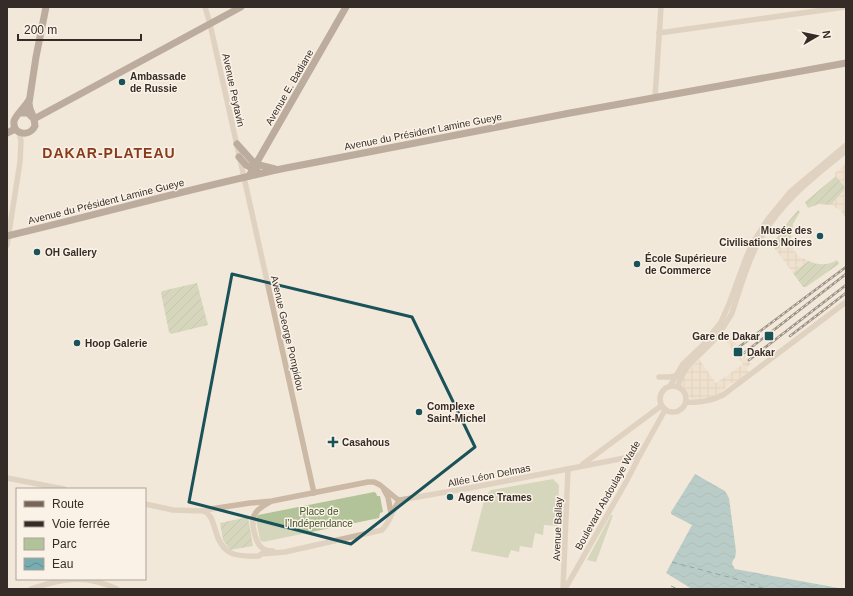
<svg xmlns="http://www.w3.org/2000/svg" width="853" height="596" font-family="Arial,sans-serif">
<defs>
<pattern id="garden-furrows" width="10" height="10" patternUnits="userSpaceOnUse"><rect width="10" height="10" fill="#b2c299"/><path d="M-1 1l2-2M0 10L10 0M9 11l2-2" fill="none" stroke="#929e7d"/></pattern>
<pattern id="plaza-grid" width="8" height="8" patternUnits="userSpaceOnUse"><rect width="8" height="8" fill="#ebdac0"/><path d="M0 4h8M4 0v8" fill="none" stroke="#cabba5"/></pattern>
<pattern id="water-waves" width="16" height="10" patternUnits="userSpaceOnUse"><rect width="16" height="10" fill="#77acb1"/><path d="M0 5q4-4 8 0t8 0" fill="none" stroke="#628c90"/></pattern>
</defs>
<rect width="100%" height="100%" fill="#f2e8d9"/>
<g fill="#b2c299">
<path d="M553 479 559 485 557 526 544 525 543 535 535 533 532 548 520 546 519 552 511 550 508 558 471 551 485 497 491 490Z"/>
<path d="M374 492 376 493 377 496H380L383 512 380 513 379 518 263 542 260 540 256 519 258 515Z"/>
<path d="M611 515H613L596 562 587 560Z"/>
</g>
<g fill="url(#garden-furrows)">
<path d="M836 176 846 188 831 205 819 204 808 208 805 202Z"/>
<path d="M798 210 800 212 793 224 791 239 776 250 772 245 784 227Z"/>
<path d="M837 260 839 264 806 287H803L793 273 808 261C818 265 827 266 837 260Z"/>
<path d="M197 283 208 325 171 334 169 332 161 293 162 291Z"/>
<path d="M248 517 253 546 230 550 223 540 220 523Z"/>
</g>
<g fill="url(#plaza-grid)">
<path d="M846 163V219L841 211 831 205 846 188 834 174Z"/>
<path d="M791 239 794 246 792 247 798 256 802 259 803 258 808 261 793 273 776 250Z"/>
<path d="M730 335 751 364 746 368 749 373 735 383H731L723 390 722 393 711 398 693 399 689 397 682 384 684 375 699 359 716 383 743 364 724 339Z"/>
</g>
<path fill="url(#water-waves)" d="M695 474 725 491 729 498 736 551 735 558 733 560 732 564 735 569 844 589H692L666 573 692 525 671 514V512Z"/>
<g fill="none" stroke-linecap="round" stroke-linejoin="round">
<g stroke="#1a5259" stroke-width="1" stroke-dasharray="5 4" stroke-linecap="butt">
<path d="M672 562 736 579 765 589"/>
<path d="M671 586 678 589"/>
</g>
<g stroke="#cbb8a5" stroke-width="5.5">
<path d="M205 7 210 24 314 493"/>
<path d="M659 33 845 7"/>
<path d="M655 98 661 7"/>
<path d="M7 245 20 162 21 141 19 132"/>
<path d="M659 377H669L676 376"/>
<circle cx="673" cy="399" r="13"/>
<path d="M670 386 683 364 703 345 721 322 729 304 746 258 752 244 768 219 791 191 846 145"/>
<path d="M678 387C682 366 699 357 712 342 720 334 726 323 732 313 740 289 747 263 759 241 780 203 813 177 846 151"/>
<path d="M686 402C699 403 711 401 723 395L846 302"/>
<path d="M583 464 661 406"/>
<path d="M7 478 64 489"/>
<path d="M384 490 388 497 391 513"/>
<path d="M400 500 475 487 640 455"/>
<path d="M270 502C265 505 258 508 255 514 250 521 255 541 261 547 264 550 268 551 273 551"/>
<path d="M145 504 173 510 204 511 211 509 250 503 272 501 368 482H374L380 485 397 499 400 500"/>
<path d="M204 511C212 516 212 520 215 529 222 555 234 557 259 556L261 554 285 552 382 530C391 521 392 509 400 500"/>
<path d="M31 589C63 578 86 574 117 589"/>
<path d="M563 589 568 469"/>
<path d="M565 589 626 482 640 455 665 410"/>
</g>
<g stroke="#796457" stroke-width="7">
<path d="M20 113H28L34 119 35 126C29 138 12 134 14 121 15 116 25 107 29 100"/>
<path d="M33 116 30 109 29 103 36 57 46 7"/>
<path d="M34 119 241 7"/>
<path d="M7 133 15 129"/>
<path d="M237 144 255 164 275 169"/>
<path d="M239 157 246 165 257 171"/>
<path d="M249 176 346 7"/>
<path d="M7 236C100 214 192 188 286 168L570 113 846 63"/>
</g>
<defs>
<g id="rail">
<path d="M790 336 846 293"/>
<path d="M739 347 846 267"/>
<path d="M744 353 846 274"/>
<path d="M749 360 846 285"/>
</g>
</defs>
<use href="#rail" stroke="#362c27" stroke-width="2.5"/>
<use href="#rail" stroke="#faf2e6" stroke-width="1" stroke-dasharray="3" stroke-linecap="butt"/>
</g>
<path d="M0 0H853V596H0ZM232 274 412 317 475 447 351 544 189 502Z" fill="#f2e8d9" fill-opacity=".55" fill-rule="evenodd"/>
<path fill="none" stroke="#1a5259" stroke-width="3" stroke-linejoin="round" d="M232 274 412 317 475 447 351 544 189 502Z"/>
<g fill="#1a5259" stroke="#faf2e6" stroke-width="1.5">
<circle cx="122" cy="82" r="4"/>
<circle cx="820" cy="236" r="4"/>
<circle cx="37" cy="252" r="4"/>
<circle cx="637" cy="264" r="4"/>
<rect x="764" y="331" width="10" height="10" rx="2"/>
<circle cx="77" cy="343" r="4"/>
<rect x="733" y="347" width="10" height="10" rx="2"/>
<circle cx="419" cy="412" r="4"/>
<path d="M331 436h4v4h4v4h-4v4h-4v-4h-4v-4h4z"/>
<circle cx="450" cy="497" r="4"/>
</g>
<g text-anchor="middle" stroke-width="3" stroke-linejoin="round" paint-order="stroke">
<g font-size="10" font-weight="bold" fill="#362c27" stroke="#faf2e6" text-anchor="start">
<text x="130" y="80">Ambassade<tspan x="130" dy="12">de Russie</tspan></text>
<text x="812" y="234" text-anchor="end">Musée des<tspan x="812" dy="12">Civilisations Noires</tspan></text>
<text x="45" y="256">OH Gallery</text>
<text x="645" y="262">École Supérieure<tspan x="645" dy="12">de Commerce</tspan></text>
<text x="760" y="340" text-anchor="end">Gare de Dakar</text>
<text x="85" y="347">Hoop Galerie</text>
<text x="747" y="356">Dakar</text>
<text x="427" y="410">Complexe<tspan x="427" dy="12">Saint-Michel</tspan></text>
<text x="342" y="446">Casahous</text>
<text x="458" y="501">Agence Trames</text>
</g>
<g font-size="10" fill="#362c27" stroke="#faf2e6">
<text transform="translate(289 87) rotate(-60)" y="4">Avenue E. Badiane</text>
<text transform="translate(234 90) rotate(78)" y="4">Avenue Peytavin</text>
<text transform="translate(423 131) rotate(-11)" y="4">Avenue du Président Lamine Gueye</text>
<text transform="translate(106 201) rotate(-14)" y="4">Avenue du Président Lamine Gueye</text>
<text transform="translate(288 333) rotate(77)" y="4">Avenue George Pompidou</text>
<text transform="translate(489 475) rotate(-11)" y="4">Allée Léon Delmas</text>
<text transform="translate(607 495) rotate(-61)" y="4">Boulevard Abdoulaye Wade</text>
<text transform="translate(557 529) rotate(-88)" y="4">Avenue Ballay</text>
</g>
<g font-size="10" fill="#435529" stroke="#faf2e6">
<text x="319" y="515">Place de<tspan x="319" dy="12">l’Indépendance</tspan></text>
</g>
<g font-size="14" font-weight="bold" letter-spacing="1" fill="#883b1c" stroke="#faf2e6">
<text x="109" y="158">DAKAR-PLATEAU</text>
</g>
</g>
<rect width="853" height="596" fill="none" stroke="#362c27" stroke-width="16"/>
<rect x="16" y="488" width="130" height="92" fill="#faf2e6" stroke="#aca39a"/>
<rect x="24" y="501" width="20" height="6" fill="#796457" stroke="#aca39a"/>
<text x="52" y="508" font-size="12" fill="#362c27">Route</text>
<rect x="24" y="521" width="20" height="6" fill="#362c27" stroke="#aca39a"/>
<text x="52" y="528" font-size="12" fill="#362c27">Voie ferrée</text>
<rect x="24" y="538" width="20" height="12" fill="#b2c299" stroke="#aca39a"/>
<text x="52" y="548" font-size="12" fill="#362c27">Parc</text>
<rect x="24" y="558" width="20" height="12" fill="url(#water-waves)" stroke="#aca39a"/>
<text x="52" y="568" font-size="12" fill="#362c27">Eau</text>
<g transform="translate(817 36) rotate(81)" stroke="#faf2e6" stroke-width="3" paint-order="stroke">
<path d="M0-3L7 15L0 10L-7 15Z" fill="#362c27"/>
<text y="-6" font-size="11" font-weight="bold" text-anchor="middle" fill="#362c27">N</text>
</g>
<path d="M18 34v6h123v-6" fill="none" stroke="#362c27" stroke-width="2"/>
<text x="24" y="34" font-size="12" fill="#362c27" stroke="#faf2e6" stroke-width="3" paint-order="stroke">200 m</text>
</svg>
